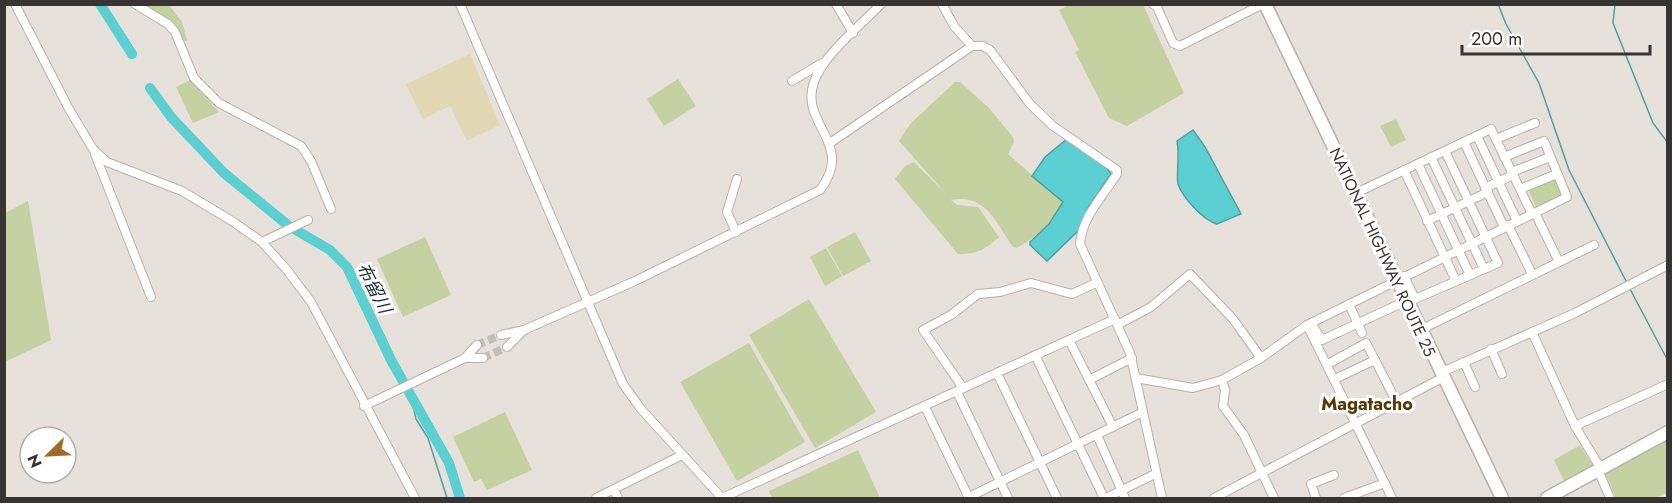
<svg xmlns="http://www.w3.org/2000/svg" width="1672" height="503" font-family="Jost,'Noto Sans JP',sans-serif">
<rect width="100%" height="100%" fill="#e7e1dc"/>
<g fill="#c5d1a0">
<path d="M141 5H169L182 22 187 40 185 42 163 15Z"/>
<path d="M1069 5H1143L1184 93 1127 126 1109 118 1075 52 1079 50 1059 10Z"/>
<path d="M678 79 696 106 664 126 647 99Z"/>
<path d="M190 80 219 112 193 123 176 87Z"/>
<path d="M955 82H960L989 108 1013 137 1014 142 1008 154 1062 201C1057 221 1034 238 1017 248L1013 247C996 223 986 193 951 200L957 205 978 207 999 237C985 250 977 254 958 254L895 179 905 166 914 162 947 195 899 141 910 124Z"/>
<path d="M1396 119 1406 140 1391 147 1380 126Z"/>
<path d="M1555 177 1564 195 1537 209 1528 189Z"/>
<path d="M28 201 51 340 5 362V213Z"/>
<path d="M855 232 871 261 843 276 827 247Z"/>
<path d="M425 237 451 295 403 317 377 259Z"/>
<path d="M826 248 842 276 825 286 810 257Z"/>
<path d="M809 299 876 412 815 448 749 335Z"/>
<path d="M749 343 805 442 737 481 680 382Z"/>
<path d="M505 412 532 470 487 490 481 479 474 482 453 437Z"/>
<path d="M1667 436V493L1655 498H1616L1604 471Z"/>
<path d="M1580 445 1595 469 1566 485 1554 460Z"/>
<path d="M858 450 880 498H772L769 491Z"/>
</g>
<path fill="#e2d8b4" d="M470 54 500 125 467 141 450 106 423 119 406 84Z"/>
<g fill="#5ccfd2" stroke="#51a0a2" stroke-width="1.5">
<path d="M1193 130 1205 147 1241 214 1217 224C1203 220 1183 198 1178 184 1176 176 1180 155 1177 141Z"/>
<path d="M1067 139 1107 168 1111 174 1089 206 1079 230 1047 261 1030 245V242L1049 224 1063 202 1032 176 1045 157Z"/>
</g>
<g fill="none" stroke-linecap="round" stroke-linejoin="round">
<g stroke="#51a0a2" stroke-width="1.5">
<path d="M1498 4 1506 24 1539 83 1569 170 1627 283"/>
<path d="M1615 4 1613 23 1653 123 1668 143"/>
<path d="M1629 287 1668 361"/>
<path d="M411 397 416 419 428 438 447 498"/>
</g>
<g stroke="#5ccfd2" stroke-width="10">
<path d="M100 4 132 54"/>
<path d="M150 88 171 117 224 173 289 226 330 250 347 267 391 360 449 463 460 498"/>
</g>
<g stroke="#c4beba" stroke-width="8" stroke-dasharray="8 4" stroke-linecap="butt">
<path d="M477 345 501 335"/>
<path d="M483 358 507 347"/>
</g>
<defs>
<g id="minor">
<path d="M15 4 69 109 93 149 107 162 182 191 232 221 262 242 287 270 311 302 415 498"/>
<path d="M135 4 168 24 175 32 194 78 219 103 301 146 311 161 331 209"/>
<path d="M460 4 623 384 641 409 722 498"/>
<path d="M836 4 853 33"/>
<path d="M942 4 954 26 972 46"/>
<path d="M1153 4 1157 7 1173 43 1180 46 1263 4"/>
<path d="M792 81 822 63"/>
<path d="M1477 136 1517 221"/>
<path d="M1496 139 1535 123"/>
<path d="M1464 142 1504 227"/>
<path d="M830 143 972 46H983L990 50 1030 104 1053 126 1117 170V174C1103 196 1082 217 1080 244L1130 353 1162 498"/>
<path d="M95 154 151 297"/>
<path d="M1431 157 1484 269"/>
<path d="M1418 164 1470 275"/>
<path d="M1404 170 1456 281"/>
<path d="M1512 172 1550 157"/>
<path d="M1485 188 1513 175"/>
<path d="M1520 189 1557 174"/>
<path d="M1354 194 1491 129 1532 214"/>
<path d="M1535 213 1559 262"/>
<path d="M1427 221 1488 192"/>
<path d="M1508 225 1532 274"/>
<path d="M736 232 727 212 737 179"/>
<path d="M262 242 308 220"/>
<path d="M1404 276 1415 299 1498 263 1445 151"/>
<path d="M1349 304 1362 333"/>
<path d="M1311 323 1322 340 1406 301"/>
<path d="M1119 324 1151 307 1190 274 1233 319 1261 358"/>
<path d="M1307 325 1392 498"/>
<path d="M1420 330 1594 245"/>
<path d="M1532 332 1575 426 1601 469"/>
<path d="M501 335 524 330 635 281 820 190C856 143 799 125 814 82 823 55 861 25 881 4"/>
<path d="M1069 340 1113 427"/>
<path d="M507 347 523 331"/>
<path d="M1491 349 1502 374"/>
<path d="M1035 355 1104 498"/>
<path d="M465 358H483"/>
<path d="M1464 362 1475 387"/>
<path d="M1328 364 1366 343 1375 360"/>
<path d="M997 373 1057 498"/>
<path d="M1440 373 1575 313 1668 265"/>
<path d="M1136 378 1193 388 1222 380 1261 358 1307 325 1567 197 1544 141 1504 157"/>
<path d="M1335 379 1375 360 1397 403"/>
<path d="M1089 380 1132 358"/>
<path d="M1222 380 1225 390 1223 406 1244 435 1274 498"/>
<path d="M963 388 923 330 951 315 978 294 1000 292 1031 283 1072 294 1096 283"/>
<path d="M957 392 1008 498"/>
<path d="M364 406 465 358 477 345"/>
<path d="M925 407 969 498"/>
<path d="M1575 426 1668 384"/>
<path d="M1097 435 1125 498"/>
<path d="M1598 470 1610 498"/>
<path d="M614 490 618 498"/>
<path d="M969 497 1141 413"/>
<path d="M596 498 682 455"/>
<path d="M722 498 1115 319"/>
<path d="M1106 498 1155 474"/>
<path d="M1214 498 1442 378"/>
<path d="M1316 498 1311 484 1334 475"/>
<path d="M1344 498 1385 483"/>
</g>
<g id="highway">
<path d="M1265 4 1502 498"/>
<path d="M1547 498 1668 432"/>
</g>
</defs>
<use href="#minor" stroke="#b7b1ac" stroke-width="10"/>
<use href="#highway" stroke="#b7b1ac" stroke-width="15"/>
<use href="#minor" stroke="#fff" stroke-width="8"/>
<use href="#highway" stroke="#fff" stroke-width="12"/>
</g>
<g text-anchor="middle" stroke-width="6" stroke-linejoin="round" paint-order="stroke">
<g font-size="16" fill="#373433" stroke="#fff">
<text transform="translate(1383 252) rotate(65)" y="6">NATIONAL HIGHWAY ROUTE 25</text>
</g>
<g font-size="18" font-style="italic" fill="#192e2e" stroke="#fff">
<text transform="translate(374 288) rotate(63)" y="6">布留川</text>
</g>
<g font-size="18" font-weight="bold" fill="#593500" stroke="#fff">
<text x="1367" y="410">Magatacho</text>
</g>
</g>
<rect width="1672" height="503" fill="none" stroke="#373433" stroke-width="12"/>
<g transform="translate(48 455) rotate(246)"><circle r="28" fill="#ffffff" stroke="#afaead" stroke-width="1.5"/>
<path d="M0-4.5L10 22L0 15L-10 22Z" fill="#a06b24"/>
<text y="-9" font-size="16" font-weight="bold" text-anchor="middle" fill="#373433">N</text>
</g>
<path d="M1462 45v9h188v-9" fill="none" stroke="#373433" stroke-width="3"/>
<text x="1471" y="45" font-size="18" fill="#373433" stroke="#ffffff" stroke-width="4.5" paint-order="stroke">200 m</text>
</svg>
